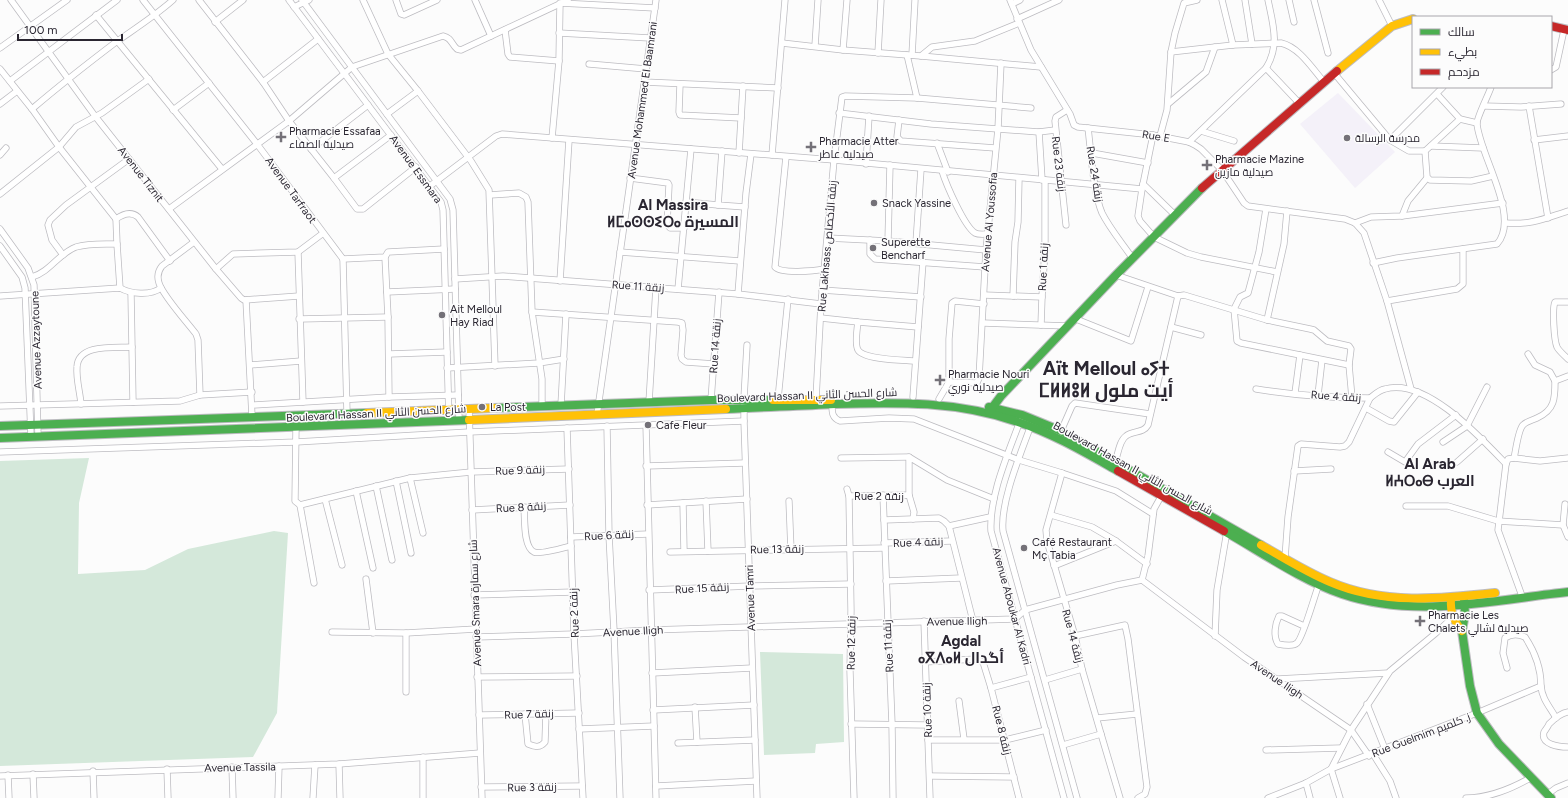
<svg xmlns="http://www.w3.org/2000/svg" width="1568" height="798" font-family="Figtree,Cairo,'Noto Sans Tifinagh',sans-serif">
<rect width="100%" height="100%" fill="#fcfcfc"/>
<path fill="#f4f1f9" d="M1338 93 1395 152 1355 188 1300 124Z"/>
<g fill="#d4e8da">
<path d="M89 458 79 503 78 574 145 570 188 549 274 531 288 533 277 713 253 757 0 766V461Z"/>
<path d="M760 652 843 654 844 742 816 744 815 753 764 755Z"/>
</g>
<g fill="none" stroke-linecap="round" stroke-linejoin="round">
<defs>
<g id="street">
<path d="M11 0 95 116 216 269 241 298 244 300 299 296"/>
<path d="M143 0 257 144 343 259 347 413"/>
<path d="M199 0 263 82 289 121 334 178 357 209H363L416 167"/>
<path d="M289 0 441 202 443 210 449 420"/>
<path d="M302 0 450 199 453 210 459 420"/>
<path d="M363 0 388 54 418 91 471 161 489 190 495 366"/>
<path d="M396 0 401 14 404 15 437 0"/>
<path d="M475 0 491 36"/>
<path d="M1010 0 1031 50 1070 114 1074 125 1078 127 1153 135 1189 142 1195 145 1201 149 1222 170 1244 203 1248 206 1345 219 1355 223 1364 233 1387 301 1411 389"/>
<path d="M1222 0 1233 45"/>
<path d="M1245 0 1252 44"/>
<path d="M1289 0 1294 22"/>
<path d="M1314 0 1328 53"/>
<path d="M1379 0 1392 26"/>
<path d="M1012 4 1020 0"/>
<path d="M294 7 309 0"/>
<path d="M96 15 222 169"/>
<path d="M1017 19 1059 0"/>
<path d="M215 22 243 0"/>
<path d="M505 30 508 54 510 57 559 61"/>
<path d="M559 33 650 38"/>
<path d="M782 43 843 50 921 56 932 47 975 41 1019 23"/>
<path d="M815 46 818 0"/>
<path d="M0 48 67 0"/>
<path d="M843 50 847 0"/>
<path d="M1171 52 1233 45 1281 43C1299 47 1312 68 1324 82"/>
<path d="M878 53 881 0"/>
<path d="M907 55 917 98"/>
<path d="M912 55 915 0"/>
<path d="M921 56 1041 67"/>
<path d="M589 64 646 69"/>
<path d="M1266 68 1300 104"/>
<path d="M0 69 32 109 59 147 116 219"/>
<path d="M1551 70 1556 67 1564 30"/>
<path d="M1334 73 1390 140 1409 151H1425L1460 119 1477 123"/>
<path d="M10 81 117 0"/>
<path d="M263 82 318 39"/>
<path d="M644 82 778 88"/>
<path d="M680 84 679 112 680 115 741 118"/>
<path d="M1437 94 1460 119"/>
<path d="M0 104 17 91"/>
<path d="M1168 104 1206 72 1215 47"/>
<path d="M1484 106 1521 107 1561 104"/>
<path d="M1529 106 1548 218"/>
<path d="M32 109C59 86 87 64 116 42 136 28 155 16 173 0"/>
<path d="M173 110 209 83"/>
<path d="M839 113 931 124 1039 132 1055 130"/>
<path d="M387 114 418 91"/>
<path d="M899 120 897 137 901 141 995 148"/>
<path d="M1088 128C1091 151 1093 192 1102 213 1110 229 1123 244 1133 259"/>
<path d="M1201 131 1234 141"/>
<path d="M1039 132 1042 180"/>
<path d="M1153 135 1142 189 1138 216 1140 221 1154 237 1187 253 1201 257 1277 272"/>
<path d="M1160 136 1167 110 1171 52 1175 33 1184 3 1197 0"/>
<path d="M552 138 559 61 560 3 655 8"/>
<path d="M1390 140 1443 87"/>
<path d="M1534 140 1568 136"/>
<path d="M1189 142 1266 68C1280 46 1273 24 1268 0"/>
<path d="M937 143 948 172"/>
<path d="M1431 146 1483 148"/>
<path d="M311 149 368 105"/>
<path d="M722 151 718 205 745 207"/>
<path d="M1425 151 1427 177 1430 180 1471 181 1493 176"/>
<path d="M739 153 743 86"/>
<path d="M1092 153 1148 163"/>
<path d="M0 155 6 148"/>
<path d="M772 155 785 0"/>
<path d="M786 157 775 267C781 274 814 271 824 269"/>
<path d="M866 164 869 116"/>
<path d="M942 171C946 184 964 226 975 233 979 235 984 234 988 234"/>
<path d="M334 178 391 135"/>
<path d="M630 178 668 183 669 185 667 224 670 228H684"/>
<path d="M1143 184 1175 215"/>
<path d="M430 186 496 136 502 134 834 160 1142 189"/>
<path d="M0 194 59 147 76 127 102 113 149 79"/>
<path d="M490 195 519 193 526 197 528 202 532 312 542 379V406"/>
<path d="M686 202 718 205"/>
<path d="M169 209 289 121 352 67 443 36C452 38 451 44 457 49L461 50 568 0"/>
<path d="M1266 209 1259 252 1248 293 1240 297 1234 309 1237 341 1241 343 1349 365"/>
<path d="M1402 216 1408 201 1427 178"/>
<path d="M1355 223 1371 217 1402 216 1503 203"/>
<path d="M1505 223C1532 225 1543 219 1568 211"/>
<path d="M1066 225 1055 121 1056 117 1067 110"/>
<path d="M0 229 28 268 34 285 38 436"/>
<path d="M828 238 888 241 986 250"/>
<path d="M870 240V254L875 259 985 267"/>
<path d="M888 241 890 165"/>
<path d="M194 242 162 266C158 271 157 277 159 283 163 296 187 322 196 334L198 340 200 395"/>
<path d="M916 243 921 169"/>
<path d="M117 244 120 288"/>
<path d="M0 246 22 277 25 288 31 436"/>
<path d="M298 252 303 402"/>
<path d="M620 252 740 261"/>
<path d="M63 255 52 240 48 225 50 220 66 205 129 159"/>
<path d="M385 257 388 317 389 397"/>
<path d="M343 259 385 257 388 252 444 249"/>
<path d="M1373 263 1397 258 1497 244C1521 217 1480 156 1477 124 1476 119 1489 94 1491 87"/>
<path d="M216 269 233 254 298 252 322 234"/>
<path d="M1116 275 1178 296 1184 295 1267 320 1310 329 1314 330 1327 341 1349 346 1351 349 1349 365 1352 398"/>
<path d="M32 277C50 272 59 253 76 247 89 243 103 244 117 244L116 219C123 214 131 211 138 217L170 261"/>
<path d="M455 279 503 276 738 294 821 304"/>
<path d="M560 281 569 140"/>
<path d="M678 289 691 149"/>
<path d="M822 290 921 297"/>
<path d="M387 292 455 289"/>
<path d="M131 293 133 402"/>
<path d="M738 294 746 193 751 154"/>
<path d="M984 295 1042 297 1045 249V180"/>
<path d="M0 296 120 288C131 294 150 296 161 288"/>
<path d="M1013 296 1015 242 1018 222 1019 178"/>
<path d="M246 300 252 416"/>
<path d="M1387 301 1457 289 1463 284V249"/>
<path d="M1568 302H1555C1552 308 1554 340 1557 347 1559 351 1564 355 1568 359"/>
<path d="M532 312 678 322 682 323 683 330 681 355 682 359 686 362 714 364"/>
<path d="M821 318 858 322 918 327"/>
<path d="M299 319 388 317"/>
<path d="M1076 319 1131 341 1148 287"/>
<path d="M1267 320 1284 244 1287 211"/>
<path d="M858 322C857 329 855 345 858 350 864 360 904 360 915 361"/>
<path d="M983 323 1068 326"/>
<path d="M1041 325 1042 297"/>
<path d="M1171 327 1201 335"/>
<path d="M747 345 744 398V421L757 798"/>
<path d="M389 354 447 352"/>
<path d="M1528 354 1535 365 1550 372 1555 381 1568 376"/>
<path d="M250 365 301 361"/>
<path d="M447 368 539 363 564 359"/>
<path d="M949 382 977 383 979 378 986 250 998 129 1001 63"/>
<path d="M1256 389C1293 395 1332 398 1370 398 1374 395 1379 390 1385 389 1426 377 1481 438 1506 464"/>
<path d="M1295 393 1300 355"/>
<path d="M1318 395 1322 360"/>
<path d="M913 397 923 262"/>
<path d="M778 399 788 299"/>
<path d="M816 399 821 304 834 160 842 97 845 96 917 98 1031 108"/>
<path d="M939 399 949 382V339L952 303 955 301 984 304"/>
<path d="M711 400 719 292"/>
<path d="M649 402 656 288"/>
<path d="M81 404C80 392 76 379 77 367 78 343 116 348 132 347"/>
<path d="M252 405 389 397 458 395"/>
<path d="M561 405 566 314"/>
<path d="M832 405C832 412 832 418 840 421L889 418 914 419 1019 460 1062 473 1116 491 1153 514"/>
<path d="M0 406 180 401 200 395 252 392"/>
<path d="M469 408 482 798"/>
<path d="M1366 408 1389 421 1394 422 1418 392"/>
<path d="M597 415 656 0"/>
<path d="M1020 421C1008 454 989 496 991 531L1064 798"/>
<path d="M646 425 656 798"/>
<path d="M1031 425C1021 453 1000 502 1003 531L1077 798"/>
<path d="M607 426 609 535 614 631 620 798"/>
<path d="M296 427 295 501 300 505 410 478 423 533"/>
<path d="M567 428 574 634 583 798"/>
<path d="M1061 431 1072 406 1075 403 1150 414"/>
<path d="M1443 442 1467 426 1487 387"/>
<path d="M0 452 296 442 469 432 744 421"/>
<path d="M1388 452 1405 462 1418 444 1456 415"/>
<path d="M841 458 909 457"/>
<path d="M1514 458 1540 461 1568 458"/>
<path d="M1115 462C1118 455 1119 441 1126 436 1133 430 1143 434 1148 425L1178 296"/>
<path d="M1457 462 1483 439"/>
<path d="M646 466 745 463"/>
<path d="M1294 471 1331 469"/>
<path d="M1062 473 1046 530 1047 541 1075 636 1082 669 1101 734 1120 798"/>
<path d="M410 478 471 472 569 469"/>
<path d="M396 481 411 553"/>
<path d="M376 486 392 560"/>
<path d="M847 489 849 496 851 610 850 671 854 798"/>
<path d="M356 491 373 568"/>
<path d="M883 495 892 724 893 798"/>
<path d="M909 495V457L947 480 994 499"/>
<path d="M849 496 909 495 914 512 913 519"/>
<path d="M325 499 342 565"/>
<path d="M706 501 708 551"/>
<path d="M789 501 791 550"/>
<path d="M683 503 684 551"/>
<path d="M1565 504 1563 525 1568 537"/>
<path d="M300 505 314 583"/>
<path d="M647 505 747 499"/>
<path d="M1406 506H1448L1498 521 1563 525"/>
<path d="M524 507C525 518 523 547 534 552 540 555 563 548 571 546"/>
<path d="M472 510 570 505"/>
<path d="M1051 515 1092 527 1116 541 1147 564"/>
<path d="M884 520 939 518 944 521 949 526 990 517"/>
<path d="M949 526 973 621"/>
<path d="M571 537 648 534"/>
<path d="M884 543 952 541"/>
<path d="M670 552 885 548"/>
<path d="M1285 558 1288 517 1298 446 1301 444 1340 447 1345 446 1349 442 1370 398"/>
<path d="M1054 566 1116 541"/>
<path d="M366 579 373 633"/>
<path d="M1142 580 1148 556 1154 509 1163 493"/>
<path d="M886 581 961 578"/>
<path d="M649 590 750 586 851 584"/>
<path d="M474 595 573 592"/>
<path d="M1522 596 1498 530 1506 464 1508 459 1514 458C1516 450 1518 430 1523 425 1527 421 1533 420 1537 418 1555 410 1555 398 1555 381"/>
<path d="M924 621 930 798"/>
<path d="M1304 626 1282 616H1279C1275 624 1273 636 1278 644 1283 645 1293 647 1297 643 1303 638 1315 594 1319 584"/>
<path d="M332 632 406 633 476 629"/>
<path d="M1075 636 1125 625 1128 639 1147 787 1145 794 1138 798"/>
<path d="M1215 636 1217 590 1227 531"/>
<path d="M476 637 574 634 650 630 1015 619 1025 610 1117 585 1142 580 1244 657 1351 730 1369 756"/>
<path d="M925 662 976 659 983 662 991 688 1019 798"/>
<path d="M1507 668 1503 653 1505 638C1511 634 1518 634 1525 637 1535 652 1541 668 1541 686"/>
<path d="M652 673 752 668"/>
<path d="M477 677 577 676"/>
<path d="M1278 679 1388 673"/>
<path d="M1045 680 1082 669"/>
<path d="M991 688 1031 677"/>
<path d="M406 692V633"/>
<path d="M959 701 964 739"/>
<path d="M1367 704 1385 749"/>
<path d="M695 707 697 742"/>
<path d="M653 710 754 705"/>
<path d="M1568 712C1561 713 1554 719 1549 724 1548 727 1545 730 1544 732 1540 745 1560 747 1568 747"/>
<path d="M525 714 528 744C535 747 540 748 545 742L546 713"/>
<path d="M479 715 579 713"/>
<path d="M1097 718 1137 714"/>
<path d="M851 724 927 725"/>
<path d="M579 729 654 726"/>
<path d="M928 740H1005L1046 730"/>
<path d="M678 743 755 740"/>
<path d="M1063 745 1101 734"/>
<path d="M1266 750 1341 748"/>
<path d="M1373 754 1390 781 1396 798"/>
<path d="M423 757V798"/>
<path d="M339 764 340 798"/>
<path d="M232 767 233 798"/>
<path d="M167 769 168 798"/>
<path d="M93 771 94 798"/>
<path d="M33 774 34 798"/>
<path d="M8 775 9 798"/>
<path d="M0 776 339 764 480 753"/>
<path d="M930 776 1014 777"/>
<path d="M1306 783 1310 798"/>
<path d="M656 786 756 781"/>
<path d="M481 787 582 786"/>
<path d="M1548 794 1556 788 1568 783"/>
<path d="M278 798 279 766"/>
<path d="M313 798 315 765"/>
<path d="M1268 798 1306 783 1331 769 1477 713 1541 686C1542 699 1550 707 1556 718"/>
<path d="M1340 798 1331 769 1351 730 1390 671 1436 633 1453 617"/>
<path d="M1466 798C1490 798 1511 789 1532 777"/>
</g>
<g id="fast">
<path d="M989 407 1022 415 1061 431 1261 545"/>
<path d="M494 408 711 400H773"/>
<path d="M726 409C763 407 799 406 835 404 898 402 958 401 1018 422 1054 434 1086 453 1118 471"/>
<path d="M989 412 1001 396 1116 275 1202 188"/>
<path d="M0 426 367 413"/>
<path d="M0 438 469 420"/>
<path d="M1224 531C1263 553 1301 580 1342 594 1415 619 1494 600 1568 592"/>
<path d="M1464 599 1465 614 1462 631 1470 686 1477 713 1499 744 1551 798"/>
</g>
<g id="slow">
<path d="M1337 71 1392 26 1413 19"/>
<path d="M773 400H831"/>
<path d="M367 413 494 408"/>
<path d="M469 420 726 409"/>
<path d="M1261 545C1284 558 1306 572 1330 582 1383 605 1440 599 1495 593"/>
<path d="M1451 599C1450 612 1454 621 1462 631"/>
</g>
<g id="jam">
<path d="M1551 26 1568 30"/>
<path d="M1202 188 1337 71"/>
<path d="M1118 471 1224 531"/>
</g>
</defs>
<use href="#street" stroke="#bdbcc1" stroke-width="7"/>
<use href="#fast" stroke="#bdbcc1" stroke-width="10"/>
<use href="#slow" stroke="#bdbcc1" stroke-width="10"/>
<use href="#jam" stroke="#bdbcc1" stroke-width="10"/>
<use href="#street" stroke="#fff" stroke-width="5.5"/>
<use href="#fast" stroke="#4caf50" stroke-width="8"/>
<use href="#slow" stroke="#ffc107" stroke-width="8"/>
<use href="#jam" stroke="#c62828" stroke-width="8"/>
</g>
<g fill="#747178" stroke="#fcfcfc" stroke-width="1.5">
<path d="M279 131h4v4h4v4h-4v4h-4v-4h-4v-4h4z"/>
<circle cx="1347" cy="138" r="4"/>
<path d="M809 141h4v4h4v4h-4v4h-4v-4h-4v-4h4z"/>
<path d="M1205 159h4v4h4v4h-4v4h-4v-4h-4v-4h4z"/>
<circle cx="874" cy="203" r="4"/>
<circle cx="873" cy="248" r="4"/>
<circle cx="442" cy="315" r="4"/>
<path d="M938 374h4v4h4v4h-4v4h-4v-4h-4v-4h4z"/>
<circle cx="482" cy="407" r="4"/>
<circle cx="648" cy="425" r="4"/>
<circle cx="1024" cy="548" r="4"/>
<path d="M1418 615h4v4h4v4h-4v4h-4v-4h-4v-4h4z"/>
</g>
<g text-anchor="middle" stroke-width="3" stroke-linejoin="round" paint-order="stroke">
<g font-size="11" fill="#2a2631" stroke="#fcfcfc">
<text transform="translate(642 100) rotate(-82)" y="4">Avenue Mohammed El Baamrani</text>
<text transform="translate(1156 136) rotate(9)" y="4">Rue E</text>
<text transform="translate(1059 164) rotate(83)" y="4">Rue 23 زنقة</text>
<text transform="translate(416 169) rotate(54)" y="4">Avenue Essmara</text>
<text transform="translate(141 174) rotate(52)" y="4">Avenue Tiznit</text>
<text transform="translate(1095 174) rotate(81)" y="4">Rue 24 زنقة</text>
<text transform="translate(291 190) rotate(54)" y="4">Avenue Tarfraot</text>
<text transform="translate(989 222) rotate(-85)" y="4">Avenue Al Youssofia</text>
<text transform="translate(827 246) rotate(-85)" y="4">Rue Lakhsass زنقة الأخصاص</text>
<text transform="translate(1043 267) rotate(-87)" y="4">Rue 1 زنقة</text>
<text transform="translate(638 286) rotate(4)" y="4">Rue 11 زنقة</text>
<text transform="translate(36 340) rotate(-92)" y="4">Avenue Azzaytoune</text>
<text transform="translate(715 346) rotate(-86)" y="4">Rue 14 زنقة</text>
<text transform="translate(807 395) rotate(-2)" y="4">Boulevard Hassan II شارع الحسن الثاني</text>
<text transform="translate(1336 396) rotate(4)" y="4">Rue 4 زنقة</text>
<text transform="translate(376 413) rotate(-3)" y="4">Boulevard Hassan II شارع الحسن الثاني</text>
<text transform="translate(1133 468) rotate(29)" y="4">Boulevard Hassan II شارع الحسن الثاني</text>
<text transform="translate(520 470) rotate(-2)" y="4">Rue 9 زنقة</text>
<text x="879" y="500">Rue 2 زنقة</text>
<text transform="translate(521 507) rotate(-3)" y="4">Rue 8 زنقة</text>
<text transform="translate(609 535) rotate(-3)" y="4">Rue 6 زنقة</text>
<text transform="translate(918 542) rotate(-2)" y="4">Rue 4 زنقة</text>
<text transform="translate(777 549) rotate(-1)" y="4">Rue 13 زنقة</text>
<text transform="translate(702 588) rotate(-3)" y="4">Rue 15 زنقة</text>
<text transform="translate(750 598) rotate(-92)" y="4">Avenue Tamri</text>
<text transform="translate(475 603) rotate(-92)" y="4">Avenue Smara شارع سمارة</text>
<text transform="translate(1012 606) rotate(75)" y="4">Avenue Aboukar Al Kadri</text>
<text transform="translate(574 613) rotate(-92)" y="4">Rue 2 زنقة</text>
<text transform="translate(957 621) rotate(-1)" y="4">Avenue Iligh</text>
<text transform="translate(633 631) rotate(-3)" y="4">Avenue Iligh</text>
<text transform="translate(1073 636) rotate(75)" y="4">Rue 14 زنقة</text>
<text transform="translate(851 643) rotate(-89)" y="4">Rue 12 زنقة</text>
<text transform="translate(888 646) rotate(-93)" y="4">Rue 11 زنقة</text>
<text transform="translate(1277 679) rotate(34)" y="4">Avenue Iligh</text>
<text transform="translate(927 710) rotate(-92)" y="4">Rue 10 زنقة</text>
<text transform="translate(529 714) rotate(-2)" y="4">Rue 7 زنقة</text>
<text transform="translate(1002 730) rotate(76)" y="4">Rue 8 زنقة</text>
<text transform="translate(1421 735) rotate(-21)" y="4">Rue Guelmim ز. كلميم</text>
<text transform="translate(240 767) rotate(-1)" y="4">Avenue Tassila</text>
<text transform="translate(532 787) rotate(-1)" y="4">Rue 3 زنقة</text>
</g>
<g font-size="11" fill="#2a2631" stroke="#fcfcfc" text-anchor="start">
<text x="289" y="135">Pharmacie Essafaa<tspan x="289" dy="13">صيدلية الصفاء</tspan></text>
<text x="1355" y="142">مدرسة الرسالة</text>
<text x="819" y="145">Pharmacie Atter<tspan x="819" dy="13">صيدلية عاطر</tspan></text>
<text x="1215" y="163">Pharmacie Mazine<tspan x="1215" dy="13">صيدلية مازين</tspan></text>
<text x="882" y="207">Snack Yassine</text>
<text x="881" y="246">Superette<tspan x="881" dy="13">Bencharf</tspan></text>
<text x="450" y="313">Ait Melloul<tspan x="450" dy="13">Hay Riad</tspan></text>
<text x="948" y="378">Pharmacie Nouri<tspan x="948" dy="13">صيدلية نوري</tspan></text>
<text x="490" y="411">La Post</text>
<text x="656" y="429">Cafe Fleur</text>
<text x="1032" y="546">Café Restaurant<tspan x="1032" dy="13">Mç Tabia</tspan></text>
<text x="1428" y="619">Pharmacie Les<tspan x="1428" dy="13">Chalets صيدلية لشالي</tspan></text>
</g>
<g font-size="15" font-weight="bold" fill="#2a2631" stroke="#fcfcfc">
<text x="673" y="210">Al Massira<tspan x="673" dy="17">ⵍⵎⴰⵙⵙⵉⵔⴰ المسيرة</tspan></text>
<text x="1430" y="469">Al Arab<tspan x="1430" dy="17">ⵍⵄⵔⴰⴱ العرب</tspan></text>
<text x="961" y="646">Agdal<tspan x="961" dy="17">ⴰⴳⴷⴰⵍ أگدال</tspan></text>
</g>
<g font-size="19" font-weight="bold" fill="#2a2631" stroke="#fcfcfc">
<text x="1106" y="375">Aït Melloul ⴰⵢⵜ<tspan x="1106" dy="22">ⵎⵍⵍⵓⵍ أيت ملول</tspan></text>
</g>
</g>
<rect x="1412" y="16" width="140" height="72" fill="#fcfcfc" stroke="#a8a6ab"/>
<rect x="1420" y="29" width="20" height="6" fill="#4caf50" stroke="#a8a6ab"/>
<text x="1448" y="36" font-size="12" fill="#2a2631">سالك</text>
<rect x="1420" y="49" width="20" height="6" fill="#ffc107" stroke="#a8a6ab"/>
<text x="1448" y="56" font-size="12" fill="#2a2631">بطيء</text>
<rect x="1420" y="69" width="20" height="6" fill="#c62828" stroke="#a8a6ab"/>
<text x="1448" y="76" font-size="12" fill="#2a2631">مزدحم</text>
<path d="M18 34v6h104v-6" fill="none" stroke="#2a2631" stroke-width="2"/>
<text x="24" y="34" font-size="12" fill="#2a2631" stroke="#fcfcfc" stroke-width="3" paint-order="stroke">100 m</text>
</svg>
